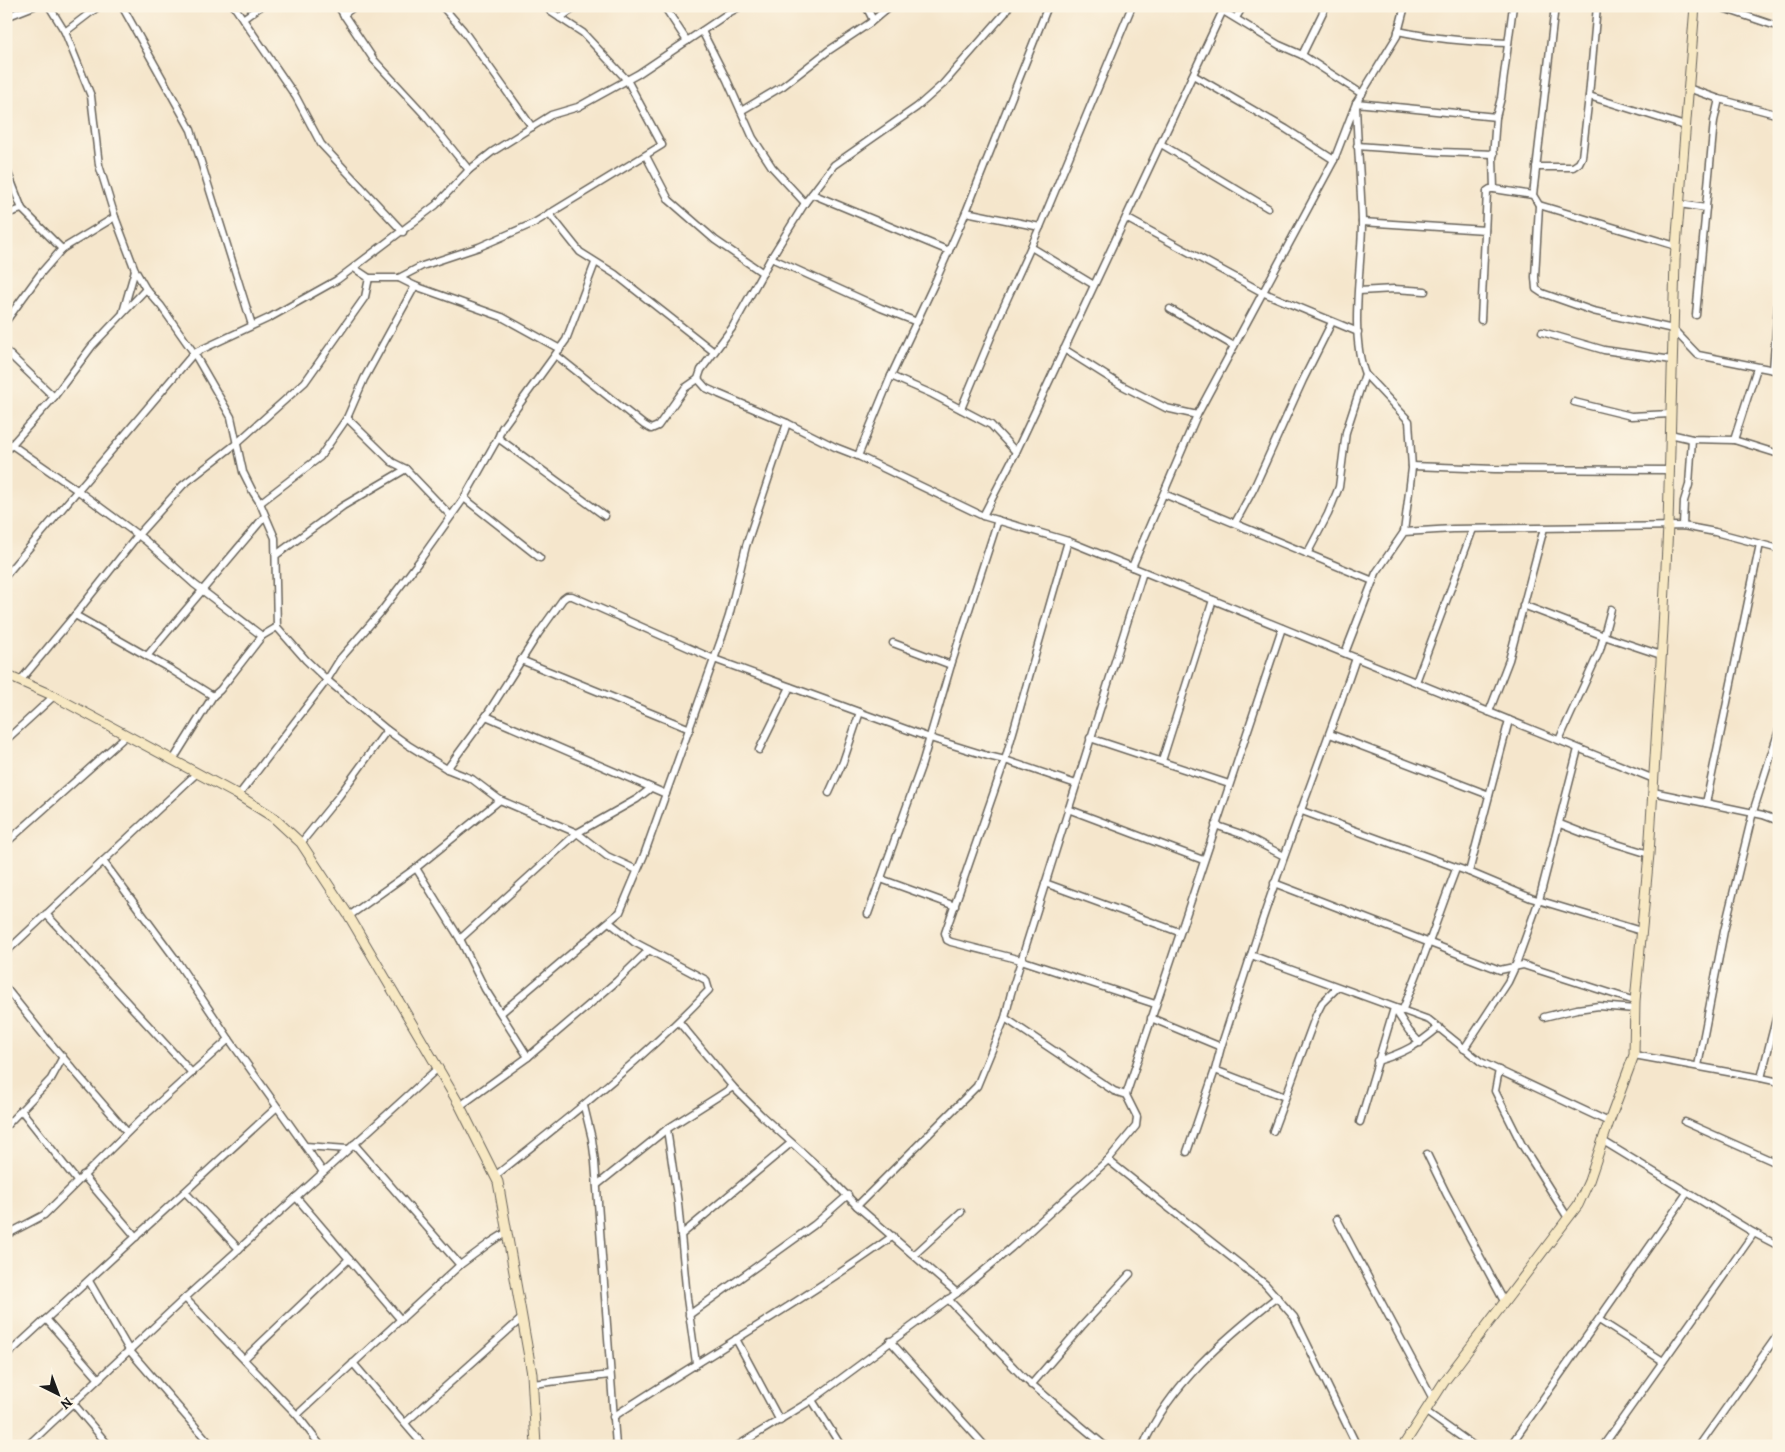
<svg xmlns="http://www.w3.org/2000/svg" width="1785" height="1452" font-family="Alegreya,serif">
<rect width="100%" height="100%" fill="#fcf5e5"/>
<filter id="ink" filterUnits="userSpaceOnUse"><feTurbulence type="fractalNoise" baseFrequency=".02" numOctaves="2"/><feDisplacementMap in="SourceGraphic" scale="10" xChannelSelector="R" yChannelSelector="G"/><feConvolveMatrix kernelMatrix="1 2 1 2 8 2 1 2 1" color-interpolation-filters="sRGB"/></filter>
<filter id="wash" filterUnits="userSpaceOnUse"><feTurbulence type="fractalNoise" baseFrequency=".0096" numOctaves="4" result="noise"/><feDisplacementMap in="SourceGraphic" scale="20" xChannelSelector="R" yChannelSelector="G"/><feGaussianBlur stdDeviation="1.12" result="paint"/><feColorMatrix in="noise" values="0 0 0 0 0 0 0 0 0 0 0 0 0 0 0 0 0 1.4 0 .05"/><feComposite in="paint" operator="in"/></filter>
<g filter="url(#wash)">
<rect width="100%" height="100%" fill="#f5e6cc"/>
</g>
<g filter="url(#ink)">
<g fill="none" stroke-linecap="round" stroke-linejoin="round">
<defs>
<g id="street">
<path d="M49 6 65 32 91 96 99 165 115 217 135 270 146 289 161 306 194 353 231 417 243 472 253 492 260 503 275 538 277 627 306 660 327 680 387 730 339 796 301 843"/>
<path d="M122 6 191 130 252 325"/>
<path d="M234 6 296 97 321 144 403 232"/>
<path d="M338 6 374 60 423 113 469 170"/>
<path d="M442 6 463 30 532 127"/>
<path d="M664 6 687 41"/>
<path d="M866 6 873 20"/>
<path d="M1513 6 1501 98 1496 117 1493 158 1494 189 1533 195"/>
<path d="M1555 6 1533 195 1539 205 1535 277 1536 289 1542 293 1593 311 1673 329 1698 355 1779 371"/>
<path d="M1717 6 1779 27"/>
<path d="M1223 11 1279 45 1302 55 1362 94"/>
<path d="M343 15 355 6"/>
<path d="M6 17 34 6"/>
<path d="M560 18 577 6"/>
<path d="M1236 18 1243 6"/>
<path d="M243 19 261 6"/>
<path d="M702 31 727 80 753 138 772 167 805 203"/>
<path d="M1398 31C1434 39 1471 42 1508 43"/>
<path d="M65 32 99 6"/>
<path d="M1302 55 1326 6"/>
<path d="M1193 75 1286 129 1334 160"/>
<path d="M1688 88 1719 99 1779 115"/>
<path d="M1589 96 1685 126"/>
<path d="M741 111 783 86 828 51 870 23 890 6"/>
<path d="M1161 144 1268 208"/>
<path d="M1357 146 1441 152 1494 154"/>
<path d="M646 156 669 200 715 240 763 273"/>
<path d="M1536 167H1573L1579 163 1582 157 1589 96 1597 6"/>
<path d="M6 168 22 209 62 249"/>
<path d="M812 194 949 251"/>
<path d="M1679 204 1706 208"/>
<path d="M1539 205 1676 246"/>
<path d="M966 212 1040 227"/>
<path d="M549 213 580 252 615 274 714 352"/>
<path d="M6 214 22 209"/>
<path d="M1126 218 1262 292 1358 332"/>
<path d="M1362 222 1485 230"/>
<path d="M1031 247 1094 285"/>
<path d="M771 258 881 308 917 322"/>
<path d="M354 268 369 278H399L422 266 479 247 534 223 662 145 627 80 583 33 551 12 546 6"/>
<path d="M399 278 415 286 502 317 560 349"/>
<path d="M1359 291 1394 289 1425 291"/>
<path d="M1170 309 1234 346"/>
<path d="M123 312 135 270"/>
<path d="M1696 315 1714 121 1719 99"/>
<path d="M1481 320 1487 191 1490 189H1494"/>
<path d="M6 321 41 273 62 249 115 217"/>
<path d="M1542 332 1604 350 1672 360"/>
<path d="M1064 349 1121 385 1166 408 1197 415"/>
<path d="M6 351 54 397"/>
<path d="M556 355 644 425 651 429 658 426 685 388 698 379 701 370 732 328 771 258 805 203 834 165 917 107 943 84 1005 13 1009 6"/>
<path d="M1773 369 1779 292"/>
<path d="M891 376 932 394 991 425 1016 452"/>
<path d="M698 379 706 388 719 394 787 423 835 447 858 456 983 516 1068 541 1654 779"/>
<path d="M1574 402 1631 416 1670 414"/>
<path d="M961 409 1003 308 1040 227 1132 6"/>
<path d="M347 418 392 462 406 469 451 516"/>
<path d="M1670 434 1692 439 1734 440 1779 454"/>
<path d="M498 438 605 516"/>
<path d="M1734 440 1757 368"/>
<path d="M12 445 77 490 146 541 194 584 262 636"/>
<path d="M6 451 54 397 92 346 146 289"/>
<path d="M858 456 891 376 936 280 966 212 1048 6"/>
<path d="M1412 466 1495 469 1669 470"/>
<path d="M1164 494 1373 581"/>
<path d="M464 498 540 558"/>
<path d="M260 503 320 457 347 418 364 379 415 286"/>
<path d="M983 516 1016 452 1225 6"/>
<path d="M1235 523 1254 488 1303 380 1332 322"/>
<path d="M1683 526 1684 501 1689 485 1692 439"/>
<path d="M1404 532 1412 468 1409 421 1365 374C1349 333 1362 266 1362 222 1361 182 1357 143 1356 103L1496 117"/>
<path d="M1068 541 1005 760 945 933 947 940 951 942 1021 960 1155 1004"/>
<path d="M1307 554 1328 514 1339 487 1346 432 1365 374"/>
<path d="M276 555 343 506 406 469"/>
<path d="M1132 567 1197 415 1334 160 1356 103 1397 36 1405 6"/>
<path d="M6 575 194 353 269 318 337 280 436 205 469 170 492 152 551 115 578 107 638 74 730 12 741 6"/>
<path d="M1523 605 1604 636 1661 655"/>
<path d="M75 615 170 669 213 696"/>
<path d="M893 643 951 665"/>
<path d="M1345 653 1376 573 1404 532 1453 529 1683 526 1715 532 1779 549"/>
<path d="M147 656 265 516"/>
<path d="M1356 658C1322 758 1282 855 1251 955L1429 1020 1481 1062 1609 1122"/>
<path d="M521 660 690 729"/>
<path d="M20 681 75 615 138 535 183 485 237 443 305 382 365 297 369 278"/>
<path d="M1416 682 1473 529"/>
<path d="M1489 712 1509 660 1544 528"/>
<path d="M486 716 666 794"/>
<path d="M387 730 408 745 447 769 472 779 500 800 577 833 607 856 637 870"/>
<path d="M1330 734 1489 795"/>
<path d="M1090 738 1229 784"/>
<path d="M6 740 54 696"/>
<path d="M1559 740 1600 650 1611 609"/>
<path d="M759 750 790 687"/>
<path d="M173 760 213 696 220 690 262 636 277 627"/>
<path d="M1162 761 1213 600"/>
<path d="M447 769 486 716 538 634 563 599 567 596H572L714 659 930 738 988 756 1005 760 1076 784"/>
<path d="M1653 792 1763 815 1779 821"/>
<path d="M829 793 843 762 860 712"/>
<path d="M238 796 327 680 340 659 380 613 420 560 464 498 498 438 502 428 566 340 595 263"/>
<path d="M1706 803 1760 544"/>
<path d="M1068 809 1203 860"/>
<path d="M1302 811 1469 872 1531 898 1641 931"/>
<path d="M1560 824 1588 835 1649 854"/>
<path d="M1215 825 1244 835 1284 856"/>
<path d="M6 843 127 735"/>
<path d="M103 861 174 957 229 1039 305 1146 348 1149"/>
<path d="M416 868 460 939 485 989 528 1057"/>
<path d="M1469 872 1509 720"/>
<path d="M881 879 955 906"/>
<path d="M1045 883 1179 932"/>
<path d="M1274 883 1500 970 1523 965 1635 1001"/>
<path d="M46 914 192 1073"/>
<path d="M868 914 922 764 951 665 998 520"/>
<path d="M349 916 416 868 500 800"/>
<path d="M460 939 577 833 637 799 651 788"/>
<path d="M6 952 197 773"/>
<path d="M1251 955 1221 1047 1215 1070 1285 1097"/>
<path d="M6 988 46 1038 127 1132"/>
<path d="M1394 1008 1409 1031 1420 1043"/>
<path d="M1402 1011C1422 965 1438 916 1456 869"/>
<path d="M501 1013 620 912 644 855 722 637 729 616 746 546 787 423"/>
<path d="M1544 1017 1577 1009 1599 1006 1635 1009"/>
<path d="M1151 1018 1221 1047"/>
<path d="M679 1022 733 1087 762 1116 822 1170 857 1206 957 1293"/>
<path d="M1464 1049 1508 982 1515 967 1539 900 1578 749"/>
<path d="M1634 1055 1761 1078 1779 1082"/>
<path d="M1377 1061C1404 1053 1418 1045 1439 1027"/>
<path d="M1698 1066 1724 931 1753 812 1779 730"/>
<path d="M1499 1070 1495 1091 1522 1145 1568 1218"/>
<path d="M1761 1078 1779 1007"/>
<path d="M1126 1095 1282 628"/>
<path d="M460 1106 528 1057 617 981 649 950"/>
<path d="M584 1106 592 1139 595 1162 616 1446"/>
<path d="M21 1110 77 1181"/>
<path d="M1360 1122 1394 1008"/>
<path d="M1685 1122 1779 1164"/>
<path d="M6 1126 51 1079 63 1057"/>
<path d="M667 1129 678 1203 687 1298 696 1363"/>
<path d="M1273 1131 1316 1015 1322 1003 1337 988"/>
<path d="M1603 1141 1754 1233 1779 1246"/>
<path d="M354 1144 460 1265"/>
<path d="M305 1146 323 1172"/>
<path d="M1187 1152 1215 1070"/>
<path d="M1427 1154 1446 1193 1505 1303"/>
<path d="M1108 1160 1265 1284 1294 1317 1357 1446"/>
<path d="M83 1175 136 1237"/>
<path d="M495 1176C569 1117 644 1059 709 990L706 980 634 942 609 922"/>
<path d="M597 1185 667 1129 733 1087"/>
<path d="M185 1192 239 1249"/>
<path d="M296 1197 401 1320"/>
<path d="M857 1206 977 1086 1005 1018 1011 993 1143 572"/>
<path d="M1337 1219 1433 1399"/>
<path d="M6 1235 44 1215 141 1119 229 1039"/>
<path d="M681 1235 791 1143"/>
<path d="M914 1255 961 1212"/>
<path d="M89 1281 129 1350 212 1446"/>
<path d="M185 1298 297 1415 321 1446"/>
<path d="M948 1299 1024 1378 1105 1446"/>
<path d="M689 1315 814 1225 848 1195"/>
<path d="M46 1319 98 1378"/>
<path d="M1599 1320 1663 1361"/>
<path d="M736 1339 780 1421"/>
<path d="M890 1341 985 1446"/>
<path d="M6 1356 277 1107"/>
<path d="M244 1359 349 1259"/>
<path d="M353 1363 424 1446"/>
<path d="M532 1384 610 1375"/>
<path d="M1031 1385 1082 1326 1130 1274"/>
<path d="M812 1400 841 1446"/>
<path d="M72 1402 109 1446"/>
<path d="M1425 1411 1474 1446"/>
<path d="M297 1415 460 1265 491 1242 507 1232"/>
<path d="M613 1417C706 1356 803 1301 893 1236"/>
<path d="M405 1423 522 1318"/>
<path d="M27 1446 185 1298 438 1068"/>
<path d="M737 1446 812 1400 957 1293 1011 1248 1108 1160 1136 1126 1137 1117 1126 1095 1114 1091 1005 1018"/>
<path d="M1143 1446C1169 1385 1226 1337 1277 1297"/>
<path d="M1510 1446 1687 1193"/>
<path d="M1603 1446 1754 1233"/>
<path d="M1699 1446 1779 1333"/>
</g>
<g id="secondary">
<path d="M6 675 54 696 236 794 273 817 301 843 349 916 438 1068 460 1106 498 1182 532 1374 536 1446"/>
<path d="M1403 1446 1444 1382 1578 1205 1589 1181 1609 1122 1634 1055 1635 1001 1649 854 1663 629 1668 525 1675 260 1695 6"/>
</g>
</defs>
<use href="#street" stroke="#68635a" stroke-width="9"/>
<use href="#secondary" stroke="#68635a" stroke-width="11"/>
<use href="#street" stroke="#fff" stroke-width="6"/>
<use href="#secondary" stroke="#f7e8c3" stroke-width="9"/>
</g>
</g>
<rect width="1785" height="1452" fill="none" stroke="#fcf5e5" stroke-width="25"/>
<g transform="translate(58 1394) rotate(138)" stroke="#fcf5e5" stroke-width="4" paint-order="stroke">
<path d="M0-4L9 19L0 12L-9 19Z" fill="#1c1c1c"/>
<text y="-8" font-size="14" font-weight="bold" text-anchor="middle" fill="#1c1c1c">N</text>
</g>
</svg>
